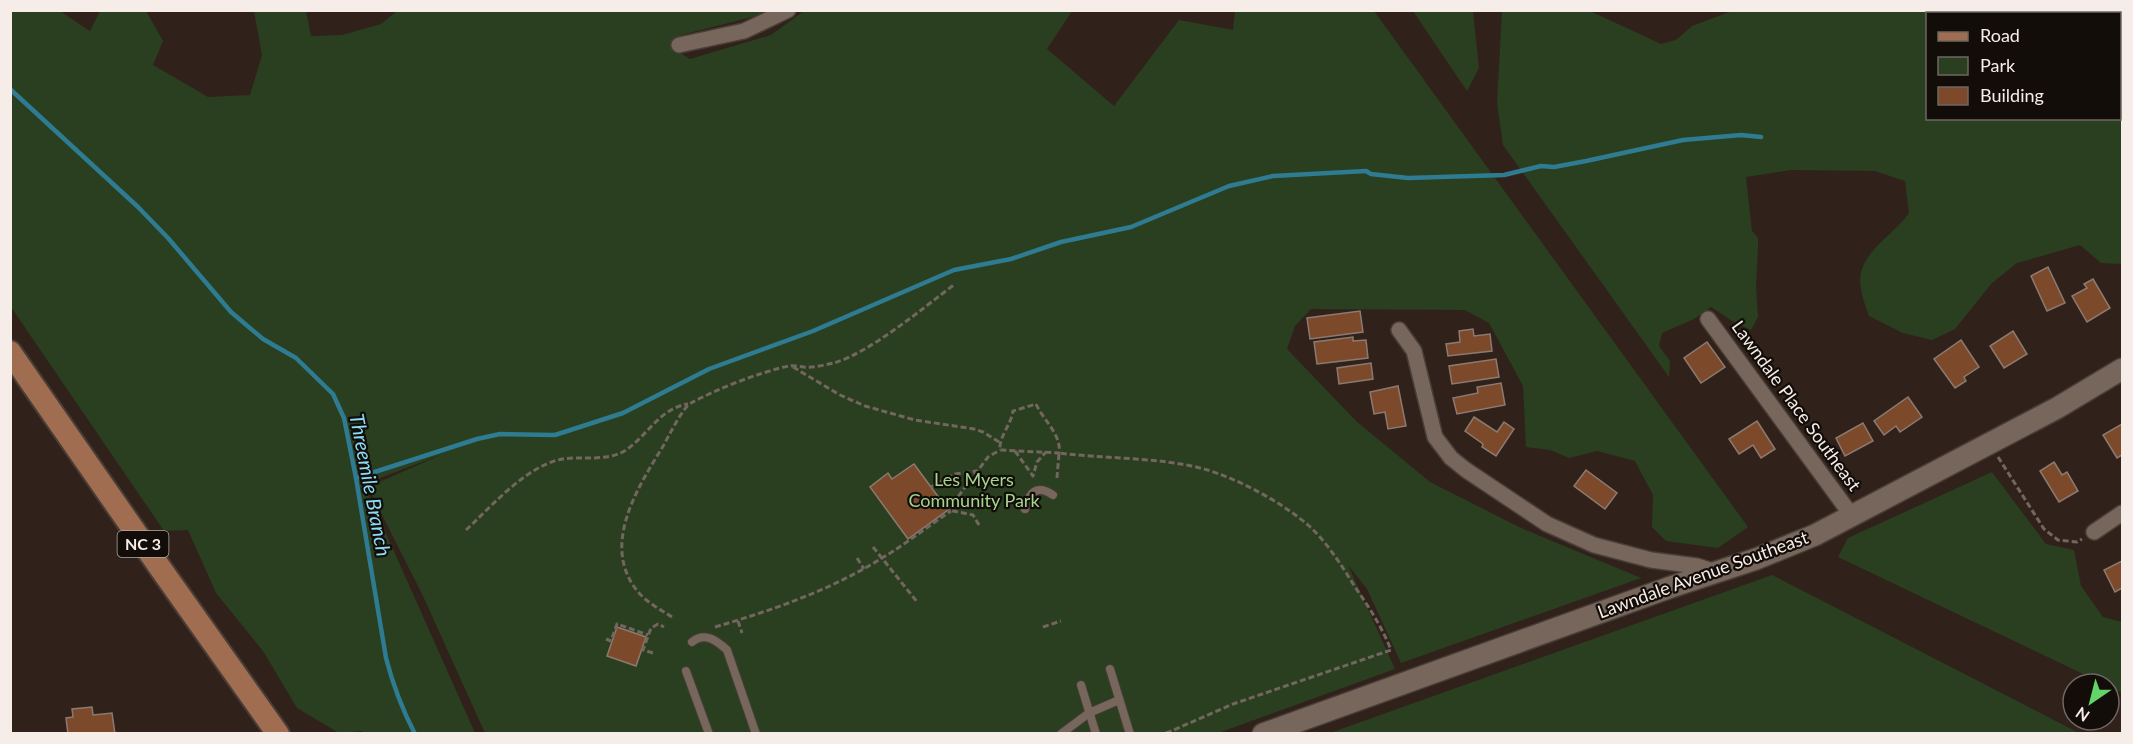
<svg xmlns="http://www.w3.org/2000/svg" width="2133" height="744" font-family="Lato,sans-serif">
<rect width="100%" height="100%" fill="#30221a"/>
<g fill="#293f20">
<path d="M10 11H60L90 31 100 11H146L163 41 153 65 208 97 250 95 262 55 254 11H306L311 36 342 35 381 24 397 11H761L764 14 681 35 671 47 690 59 771 35 804 11H1072L1047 49 1114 106 1179 20 1233 30 1235 11H1374L1748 527 1718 548 1666 541 1652 527 1653 495 1635 461 1597 451 1569 458 1550 450 1526 447 1523 386 1489 323 1465 310 1311 309 1295 326 1287 349 1356 421 1430 482 1521 528 1641 578 1401 663 1367 589 1348 565 1395 669 1218 733H485L423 596 368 487 443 454 364 484 475 733 365 734 362 731 339 733 297 708 263 651 216 593 188 530 164 531 11 307Z"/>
<path d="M1413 11H1473L1479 68 1467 91Z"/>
<path d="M1838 11 2112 10 2116 13 1928 14V118H2120V44L2122 43V264L2101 263 2080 245 2017 263 1992 283 1955 329 1932 340 1903 333 1869 316C1866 307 1862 298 1861 289 1854 254 1893 237 1909 213L1905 181 1875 171 1791 170 1746 177 1752 231 1758 238V245L1756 287 1758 317 1751 330 1732 321 1711 307 1694 319 1662 333 1659 346 1670 361 1669 377 1503 145 1497 103 1502 11H1590L1661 44 1676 40 1692 26 1732 11Z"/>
<path d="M1992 472 2046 544 2074 550 2081 586 2103 617 2122 622V693L2109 687V684H2104L1838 557 1848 538Z"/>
<path d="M1772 575 2079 733H1330Z"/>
</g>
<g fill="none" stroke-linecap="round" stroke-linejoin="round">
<g stroke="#2e7b92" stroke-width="4.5">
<path d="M10 89 138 207 168 238 231 312 263 339 296 358 333 394 344 418 356 478 386 658C393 685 402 709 415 734"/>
<path d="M356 478 477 439 500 434 555 435 623 413 709 369 813 331 954 270 1011 259 1061 242 1131 227 1229 186 1273 176 1366 171 1371 174 1408 178 1504 175 1541 166 1554 167 1586 161 1683 140 1741 135 1761 137"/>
</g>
</g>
<g fill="#7c4a2b" stroke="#8c7a71" stroke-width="1.5">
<path d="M2048 267 2065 303 2047 311 2031 276Z"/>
<path d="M2093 279 2110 308 2087 322 2072 296 2087 288 2084 284Z"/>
<path d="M1360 311 1363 332 1310 339 1307 318Z"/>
<path d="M1473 329 1474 336 1490 334 1492 351 1448 356 1446 344 1460 342 1459 331Z"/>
<path d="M2013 331 2027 354 2004 368 1990 346Z"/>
<path d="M1353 337V341L1366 340 1368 358 1317 364 1314 342Z"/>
<path d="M1961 340 1979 367 1964 377 1966 381 1955 388 1934 359Z"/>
<path d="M1707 342 1725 367 1701 383 1684 358Z"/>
<path d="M1496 359 1499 377 1452 384 1449 366Z"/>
<path d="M1371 363 1373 379 1339 384 1337 368Z"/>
<path d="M1501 383 1505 405 1457 414 1453 398 1478 393 1477 387Z"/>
<path d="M1398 386 1406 426 1388 429 1385 412 1374 414 1370 392Z"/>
<path d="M1908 397 1922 417 1900 432 1896 426 1884 435 1874 421Z"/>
<path d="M1474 417 1497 432 1504 422 1514 429 1496 456 1482 447 1483 444 1465 431Z"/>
<path d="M1757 421 1775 449 1761 458 1753 445 1739 454 1729 439Z"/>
<path d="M1863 423 1873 441 1845 456 1836 438Z"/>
<path d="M2122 424V455L2117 458 2103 435Z"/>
<path d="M2054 462 2062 475 2067 472 2078 491 2059 502 2040 471Z"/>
<path d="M914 464 948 510 908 539 870 487 888 473 892 479Z"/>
<path d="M1586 470 1617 493 1605 509 1574 486Z"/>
<path d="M2122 561V588L2115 592 2104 570Z"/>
<path d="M617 627 646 637 636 666 607 656Z"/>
<path d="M92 707 93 715 112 713 115 734H68L66 718 73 717 72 709Z"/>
</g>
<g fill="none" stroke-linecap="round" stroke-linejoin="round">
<defs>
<g id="lane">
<path d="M1025 509C1029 492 1037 484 1053 495"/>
<path d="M692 642C705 631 717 641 727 650L756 734"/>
<path d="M1110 669 1130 734"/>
<path d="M686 671 709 734"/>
<path d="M1081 685 1096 734"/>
<path d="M1061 734 1089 713 1119 700"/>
</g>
<g id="street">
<path d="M679 45 744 31 788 10"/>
<path d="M1708 319 1852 516"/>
<path d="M1399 330 1414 351 1435 437 1451 458 1466 470 1547 524 1594 545 1651 560 1697 566 1716 572"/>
<path d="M2094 532 2122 513"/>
</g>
<path id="secondary" d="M1263 734 1671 587 1756 559 1815 535 2057 408 2122 369"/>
<path id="primary" d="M10 352 163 572 278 734"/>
</defs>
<use href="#lane" stroke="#483d37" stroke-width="10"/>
<use href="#street" stroke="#483d37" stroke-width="18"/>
<use href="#secondary" stroke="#483d37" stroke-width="24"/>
<use href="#primary" stroke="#483d37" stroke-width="26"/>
<g stroke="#73665f" stroke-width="3" stroke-dasharray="6 3" stroke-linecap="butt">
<path d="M793 367 840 395 865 406 915 420 974 429 983 432 999 442"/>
<path d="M1036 404C1043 420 1062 435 1059 453L1000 450C999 436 1011 425 1013 411Z"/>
<path d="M1015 451 1033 476 1037 462 1046 452"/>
<path d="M1998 457 2044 529 2058 540 2077 542 2082 539"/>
<path d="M1057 478 1059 453C1106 459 1160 457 1204 469 1239 479 1281 502 1308 525 1327 542 1342 566 1355 587 1369 607 1382 627 1391 650L1233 704 1169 732 1159 734"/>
<path d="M931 487 955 474 977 471"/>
<path d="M979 525 973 515 948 510 988 457 1000 450"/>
<path d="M466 530C492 506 526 466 562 459 582 456 608 462 626 450 648 435 660 408 688 404"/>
<path d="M873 547 918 603"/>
<path d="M857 558 864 569"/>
<path d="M672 617C661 610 648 603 639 593 600 548 636 490 662 448 668 438 682 408 691 403 717 389 760 372 789 366 796 365 804 368 811 367 818 367 827 364 834 363 871 352 923 308 955 284"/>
<path d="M738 621 742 633"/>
<path d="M715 627C773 610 831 590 882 558 906 544 928 526 951 511"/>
<path d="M1043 627 1061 621"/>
<path d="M606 639 611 641 617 624 648 635"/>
<path d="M653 653 643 650 651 628 658 624 664 627"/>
</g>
<use href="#lane" stroke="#76665c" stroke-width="8"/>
<use href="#street" stroke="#76665c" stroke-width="15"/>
<use href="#secondary" stroke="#76665c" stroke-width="21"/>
<use href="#primary" stroke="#a06d50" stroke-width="22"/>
</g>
<g text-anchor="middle" stroke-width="4.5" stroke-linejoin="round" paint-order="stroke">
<rect fill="#130d09" stroke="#b3aaa5" stroke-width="1.5" x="117.5" y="531" width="51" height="26" rx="4.5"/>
<g font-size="16" font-weight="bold" fill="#f7ede8">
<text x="143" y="550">NC 3</text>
</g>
<g font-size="18" fill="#f7ede8" stroke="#130d09">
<text transform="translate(1796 406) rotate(54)" y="6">Lawndale Place Southeast</text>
<text transform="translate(1703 575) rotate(-20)" y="6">Lawndale Avenue Southeast</text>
</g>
<g font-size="18" fill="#a3d68e" stroke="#130d09">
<text x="974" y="486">Les Myers<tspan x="974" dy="21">Community Park</tspan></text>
</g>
<g font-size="20" font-style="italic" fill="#8addf9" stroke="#130d09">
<text transform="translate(370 485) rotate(79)" y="7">Threemile Branch</text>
</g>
</g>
<rect width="2133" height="744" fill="none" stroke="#f7ede8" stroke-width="24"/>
<rect x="1926" y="12" width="195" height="108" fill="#130d09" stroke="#6e6762" stroke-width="1.5"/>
<rect x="1938" y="32" width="30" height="9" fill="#a06d50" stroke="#6e6762" stroke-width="1.5"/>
<text x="1980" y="42" font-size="18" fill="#f7ede8">Road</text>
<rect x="1938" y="57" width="30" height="18" fill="#293f20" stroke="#6e6762" stroke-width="1.5"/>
<text x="1980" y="72" font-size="18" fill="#f7ede8">Park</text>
<rect x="1938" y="87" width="30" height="18" fill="#7c4a2b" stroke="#6e6762" stroke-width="1.5"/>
<text x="1980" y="102" font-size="18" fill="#f7ede8">Building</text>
<g transform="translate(2091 702) rotate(215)"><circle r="28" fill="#130d09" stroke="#6e6762" stroke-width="1.5"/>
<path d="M0-4.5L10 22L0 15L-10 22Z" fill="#63d468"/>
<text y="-9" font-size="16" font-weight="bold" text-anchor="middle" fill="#f7ede8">N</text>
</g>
</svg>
